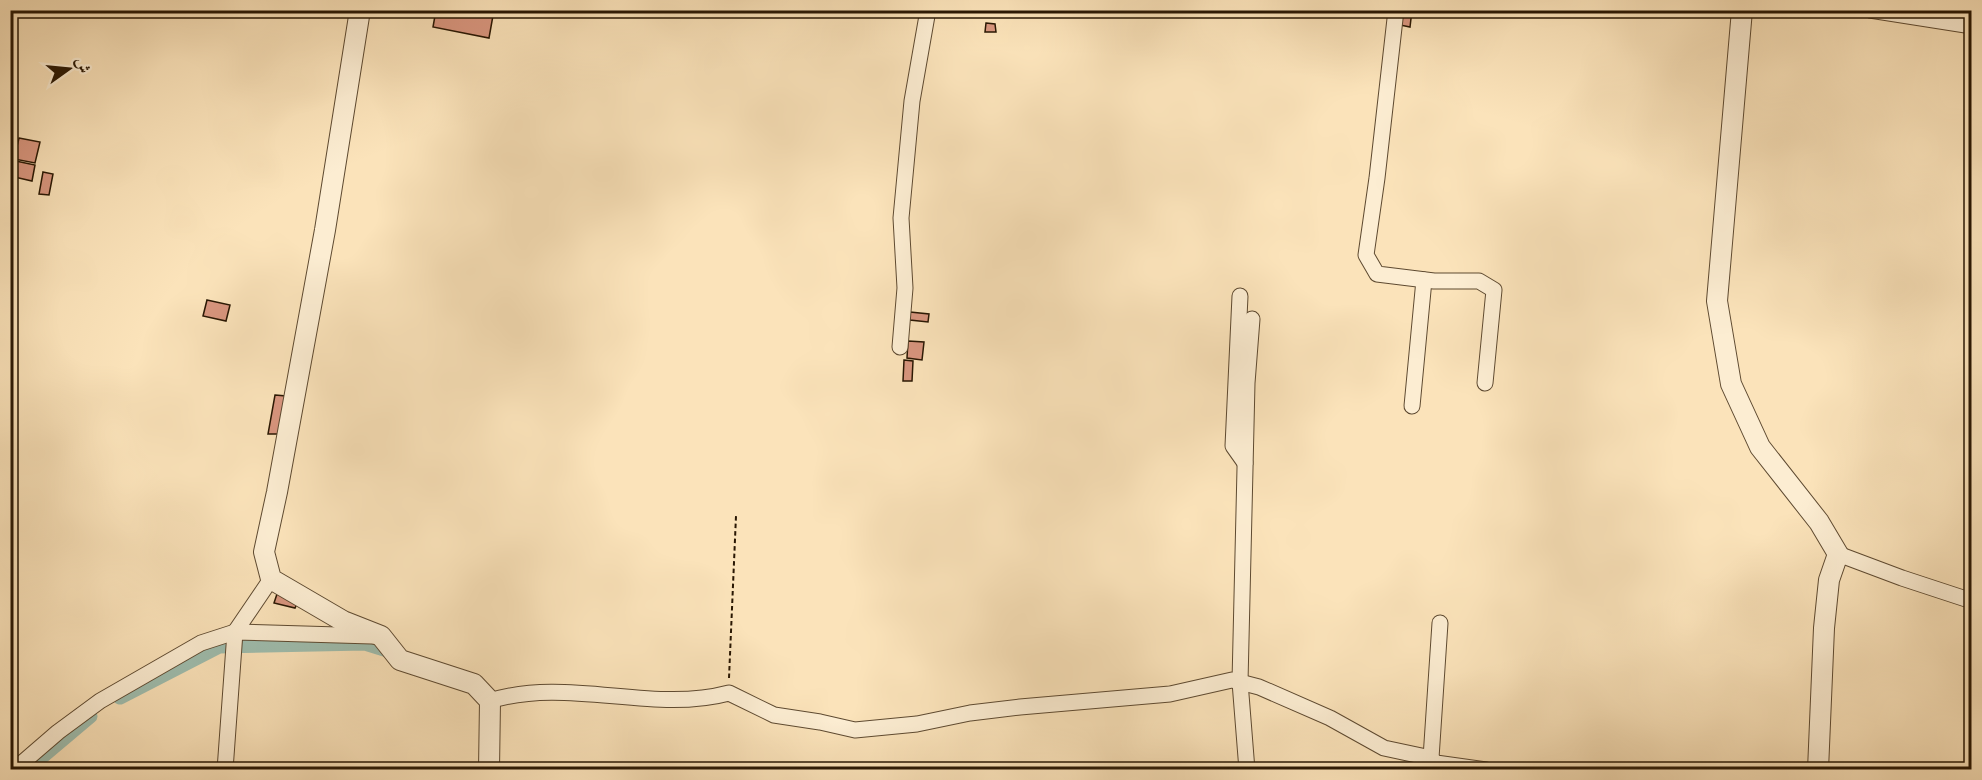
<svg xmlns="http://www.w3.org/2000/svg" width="1982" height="780" font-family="'IM FELL Great Primer',Amiri,serif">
<rect width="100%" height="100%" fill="#fbe3ba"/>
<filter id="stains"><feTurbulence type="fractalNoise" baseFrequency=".00333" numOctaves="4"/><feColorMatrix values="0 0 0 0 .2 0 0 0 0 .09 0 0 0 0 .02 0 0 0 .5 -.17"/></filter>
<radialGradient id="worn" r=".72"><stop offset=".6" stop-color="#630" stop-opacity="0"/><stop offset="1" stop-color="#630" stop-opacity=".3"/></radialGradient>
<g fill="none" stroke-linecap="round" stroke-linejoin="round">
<g stroke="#9fbeaf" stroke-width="15">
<path d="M120 697 219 646 365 643 394 652"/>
<path d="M26 770 90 716"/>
</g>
</g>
<g fill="#d9967f" stroke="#291703" stroke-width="1.5">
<path d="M436 10H494L489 38 433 27Z"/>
<path d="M935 10H952V17L935 15Z"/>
<path d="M1401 10H1412L1410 27 1400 25Z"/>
<path d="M986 23 995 24 996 32H985Z"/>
<path d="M19 138 40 142 35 163 14 159Z"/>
<path d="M11 160 35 165 32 181 10 176Z"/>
<path d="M43 172 53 174 49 195 39 194Z"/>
<path d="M207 300 230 305 226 321 203 316Z"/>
<path d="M910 312 929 314 928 322 910 320Z"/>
<path d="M908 341 924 342 922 360 907 358Z"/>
<path d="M904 360 913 361 912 381H903Z"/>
<path d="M275 395 286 396 280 434H268Z"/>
<path d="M277 594 298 601 295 608 274 603Z"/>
</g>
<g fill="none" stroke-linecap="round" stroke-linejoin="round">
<defs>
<g id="minor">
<path d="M1396 10 1377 178 1366 255 1377 274 1434 281H1479L1494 290 1485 383"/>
<path d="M1870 10 1972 26"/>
<path d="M1240 296 1233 446 1245 463"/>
<path d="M900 347 905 288 901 218 912 101 928 10"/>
<path d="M1412 406 1424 280"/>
<path d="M1838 554 1902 578 1972 601"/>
<path d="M1440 623 1431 758 1436 763 1486 770"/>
<path d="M490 701C568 676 651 714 729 693L774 715 820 722 855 730 917 724 970 713 1020 707 1170 694 1232 680 1259 687 1330 718 1384 748 1431 758"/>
<path d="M14 770 58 732 100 701 201 643 235 632 372 636"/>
<path d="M225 770 235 632 271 579"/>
<path d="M1247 770 1240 682 1247 383 1252 319"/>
</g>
<g id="tertiary">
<path d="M360 10 325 230 277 492 264 552 271 579 343 621 381 636 400 660 474 684 490 701 489 770"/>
<path d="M1742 10 1717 301 1731 384 1760 447 1819 522 1838 554 1829 580 1824 628 1818 770"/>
</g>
</defs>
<use href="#minor" stroke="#5e4a31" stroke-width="17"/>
<use href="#tertiary" stroke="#5e4a31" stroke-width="22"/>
<path stroke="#291703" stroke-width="2" stroke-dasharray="4.5 3" stroke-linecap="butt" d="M729 678 736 516"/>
<use href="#minor" stroke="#fcedd2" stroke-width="15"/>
<use href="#tertiary" stroke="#fcedd2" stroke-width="20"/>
</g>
<rect width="1982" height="780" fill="none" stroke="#fbe3ba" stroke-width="36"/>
<rect x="12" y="12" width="1958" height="756" fill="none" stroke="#291703" stroke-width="3"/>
<rect x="18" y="18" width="1946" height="744" fill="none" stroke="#291703" stroke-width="1.5"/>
<g transform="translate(69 69) rotate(75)" stroke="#fcedd2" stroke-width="4.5" paint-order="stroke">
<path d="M0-4.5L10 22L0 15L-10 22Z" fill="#291703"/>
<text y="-9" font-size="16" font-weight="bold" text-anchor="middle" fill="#291703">ش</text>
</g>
<rect width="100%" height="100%" filter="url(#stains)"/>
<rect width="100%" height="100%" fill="url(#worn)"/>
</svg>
